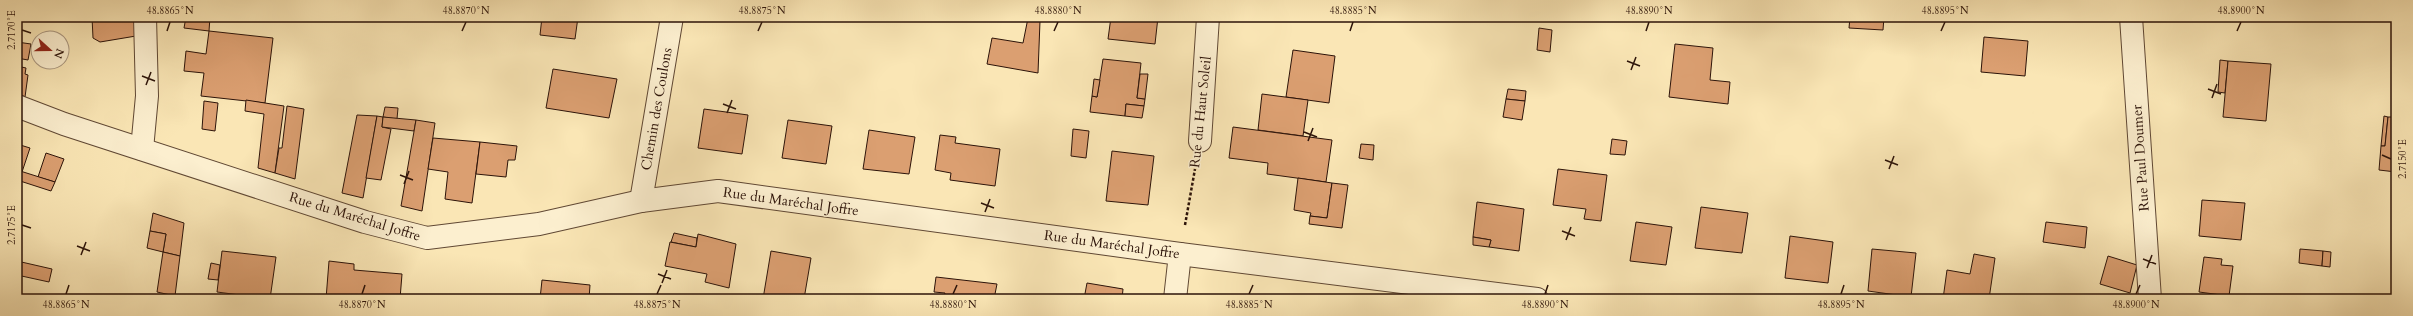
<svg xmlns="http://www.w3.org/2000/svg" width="2413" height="316" font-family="Cardo,serif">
<rect width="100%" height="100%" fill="#fae6b5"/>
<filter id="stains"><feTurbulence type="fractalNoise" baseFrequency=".005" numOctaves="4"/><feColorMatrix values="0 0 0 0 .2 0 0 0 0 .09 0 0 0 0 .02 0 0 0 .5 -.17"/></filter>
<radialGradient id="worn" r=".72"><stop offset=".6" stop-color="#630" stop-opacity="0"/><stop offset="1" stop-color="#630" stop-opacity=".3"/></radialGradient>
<g fill="#db9f71" stroke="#2c1309">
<path d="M92 17H135L136 36 100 42 93 38Z"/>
<path d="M186 17H210L209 31 184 28Z"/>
<path d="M542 17H578L575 39 540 35Z"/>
<path d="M1111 17H1158L1155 44 1108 39Z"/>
<path d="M1850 17H1884L1883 30 1849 28Z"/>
<path d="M1028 18 1040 21 1038 73 987 64 992 38 1023 43Z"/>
<path d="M1539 28 1552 30 1550 52 1537 50Z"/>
<path d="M209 31 273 38 265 103 201 96 204 73 184 71 186 51 206 54Z"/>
<path d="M1984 37 2028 41 2025 76 1981 72Z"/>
<path d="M17 42 31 44 28 60 17 58Z"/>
<path d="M1675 44 1713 48 1710 80 1730 82 1728 104 1669 97Z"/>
<path d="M1293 50 1335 56 1329 103 1286 97Z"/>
<path d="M1103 59 1141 63 1137 98 1145 99 1144 106 1126 104 1125 116 1090 112 1092 96 1097 97Z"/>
<path d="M2220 60 2228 61 2225 93 2218 92Z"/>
<path d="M2228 61 2271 64 2266 121 2223 117Z"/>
<path d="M17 66 26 68 25 74 28 75 25 97 17 92Z"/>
<path d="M553 69 617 79 609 118 546 108Z"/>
<path d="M1140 74H1148L1145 99 1137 98Z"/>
<path d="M1094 79 1100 80 1097 97 1092 96Z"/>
<path d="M1508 89 1526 91 1525 101 1506 99Z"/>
<path d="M1262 94 1308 100 1303 136 1258 130Z"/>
<path d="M1506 99 1525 101 1522 120 1503 117Z"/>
<path d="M246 100 284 106 275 173 258 168 264 114 245 111Z"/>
<path d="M204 101 218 103 215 131 202 129Z"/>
<path d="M1126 104 1144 106 1142 118 1125 116Z"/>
<path d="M287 106 304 109 295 179 275 173 279 148H282Z"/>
<path d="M385 107 398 108 397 119 383 117Z"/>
<path d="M704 109 748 115 742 154 698 148Z"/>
<path d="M357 115 377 116 363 198 342 193Z"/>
<path d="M377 116 383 117 382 127 391 129 381 180 366 178Z"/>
<path d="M2384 116 2388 117 2385 146H2381Z"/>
<path d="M383 117 416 120 414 131 382 127Z"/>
<path d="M2388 117H2396V172L2379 170 2381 146H2385Z"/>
<path d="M416 120 435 123 422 211 401 206Z"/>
<path d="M788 120 832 126 826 164 782 158Z"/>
<path d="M1233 127 1332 140 1326 182 1267 174 1268 163 1229 158Z"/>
<path d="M1073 129 1089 131 1086 158 1071 156Z"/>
<path d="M869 130 915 137 909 174 863 169Z"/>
<path d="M940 135 956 137 955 143 1000 149 995 186 950 180 951 173 935 170Z"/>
<path d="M433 138 480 142 472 203 445 199 448 172 428 169Z"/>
<path d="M1612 139 1627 141 1625 155 1610 154Z"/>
<path d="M480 142 517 146 515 160H508L506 177 476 174Z"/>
<path d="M17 144 30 148 22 172 17 170Z"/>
<path d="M1361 144 1374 145 1373 160 1359 158Z"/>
<path d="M1112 151 1154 156 1148 205 1106 201Z"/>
<path d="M46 153 64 159 55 182 38 177Z"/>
<path d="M1558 169 1607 175 1601 221 1584 219 1586 209 1553 205Z"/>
<path d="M17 170 55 182 51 191 17 180Z"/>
<path d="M1298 178 1332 183 1327 218 1310 216 1311 213 1294 210Z"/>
<path d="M1332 183 1348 185 1342 228 1309 224 1310 216 1327 218Z"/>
<path d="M2202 200 2245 203 2241 240 2199 236Z"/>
<path d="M1477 202 1524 209 1519 251 1489 247 1491 240 1473 237Z"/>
<path d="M1701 207 1748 213 1742 253 1695 248Z"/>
<path d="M153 213 184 223 180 256 163 252 166 234 150 231Z"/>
<path d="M1636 222 1672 227 1666 265 1630 261Z"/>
<path d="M2046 222 2087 227 2085 248 2043 242Z"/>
<path d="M150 231 166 234 163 252 147 248Z"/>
<path d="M674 233 697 238 696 247 671 242Z"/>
<path d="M698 234 736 244 729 288 705 282 707 274 665 266 670 242 696 247Z"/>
<path d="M1790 236 1833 242 1828 283 1785 278Z"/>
<path d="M1473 237 1491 240 1489 247 1473 245Z"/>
<path d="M1872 249 1916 253 1911 297 1868 291Z"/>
<path d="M2300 249 2323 251 2322 266 2299 263Z"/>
<path d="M222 251 276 257 270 299 217 292Z"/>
<path d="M771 251 811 258 804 299H763Z"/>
<path d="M2323 251 2331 252 2330 267 2322 266Z"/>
<path d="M163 252 180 256 175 296 157 292Z"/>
<path d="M1974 254 1995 258 1989 299H1943L1947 270 1970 274Z"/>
<path d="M2108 256 2137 265 2130 293 2100 284Z"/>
<path d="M2204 257 2222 259 2221 265 2233 266 2229 296 2199 292Z"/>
<path d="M17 261 52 269 49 282 17 275Z"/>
<path d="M329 261 354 264V270L402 274 400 299H326Z"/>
<path d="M211 263 220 265 218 280 208 279Z"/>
<path d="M936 277 997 284 994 299H944L945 293 934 292Z"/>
<path d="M542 280 590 285 589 299H540Z"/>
<path d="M1087 283 1123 289 1122 299H1084Z"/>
</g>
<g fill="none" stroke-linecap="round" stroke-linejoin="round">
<defs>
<g id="minor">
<path d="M2131 17 2150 299"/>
<path d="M17 106 64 124 365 222 427 238 539 224 641 201 718 191 1180 254 1537 299"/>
<path d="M1200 141 1208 17"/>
<path d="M142 149 147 96 145 17"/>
<path d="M641 201 672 17"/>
<path d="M1175 299 1180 254"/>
</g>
</defs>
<use href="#minor" stroke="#604834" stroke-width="24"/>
<path stroke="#2c1309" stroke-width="2.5" stroke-dasharray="3 2" stroke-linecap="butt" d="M1185 225 1195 169"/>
<use href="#minor" stroke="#fcefcf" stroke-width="22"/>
</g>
<path fill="none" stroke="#2c1309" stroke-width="1.5" d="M22 30 31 33M167 31 170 22M462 31 466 22M758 31 762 22M1054 31 1058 22M1350 31 1353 22M1646 31 1649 22M1941 31 1945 22M2237 31 2241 22M1627 61 1640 66M1631 70 1636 57M142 76 155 81M146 85 151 72M2208 89 2221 94M2212 98 2217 84M723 104 736 109M727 113 732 100M1304 132 1317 137M1308 141 1313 128M2382 155 2391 159M1885 160 1898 165M1889 169 1894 156M400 175 413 180M404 184 409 171M981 203 994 208M985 212 990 199M22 225 31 228M1562 231 1575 236M1566 240 1571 227M77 246 90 251M81 255 86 242M2143 259 2156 264M2147 268 2152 255M658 274 671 279M662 283 667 270M66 294 69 285M362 294 365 285M657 294 661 285M953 294 957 285M1249 294 1253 285M1545 294 1548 285M1841 294 1844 285M2136 294 2140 285"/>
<g text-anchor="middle" stroke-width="3" stroke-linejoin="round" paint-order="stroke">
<g font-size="14" fill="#2c1309" stroke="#fcefcf">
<text transform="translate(656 109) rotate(-80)" y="5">Chemin des Coulons</text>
<text transform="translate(1200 112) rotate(-84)" y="5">Rue du Haut Soleil</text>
<text transform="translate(2140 158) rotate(-94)" y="5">Rue Paul Doumer</text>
<text transform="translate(791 201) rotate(8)" y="5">Rue du Maréchal Joffre</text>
<text transform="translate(355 216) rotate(17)" y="5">Rue du Maréchal Joffre</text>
<text transform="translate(1112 244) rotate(8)" y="5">Rue du Maréchal Joffre</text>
</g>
</g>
<rect width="2413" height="316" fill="none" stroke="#fae6b5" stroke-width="44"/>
<g transform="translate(50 50) rotate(111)"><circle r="19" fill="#fcefcf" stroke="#a99780"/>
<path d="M0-3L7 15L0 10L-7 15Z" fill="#8f2418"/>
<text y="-6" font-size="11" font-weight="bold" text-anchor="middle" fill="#2c1309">N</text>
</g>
<rect x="22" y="22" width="2369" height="272" fill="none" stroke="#2c1309" stroke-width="1.5"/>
<g font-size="10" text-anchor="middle" fill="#2c1309">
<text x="170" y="14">48.8865°N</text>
<text x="466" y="14">48.8870°N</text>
<text x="762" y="14">48.8875°N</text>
<text x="1058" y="14">48.8880°N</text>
<text x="1353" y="14">48.8885°N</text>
<text x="1649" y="14">48.8890°N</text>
<text x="1945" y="14">48.8895°N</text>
<text x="2241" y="14">48.8900°N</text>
<text transform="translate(11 30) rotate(-90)" y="4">2.7170°E</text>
<text transform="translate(2402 159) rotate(-90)" y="4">2.7150°E</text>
<text transform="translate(11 225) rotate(-90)" y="4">2.7175°E</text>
<text x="66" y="308">48.8865°N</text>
<text x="362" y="308">48.8870°N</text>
<text x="657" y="308">48.8875°N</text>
<text x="953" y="308">48.8880°N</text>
<text x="1249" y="308">48.8885°N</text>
<text x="1545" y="308">48.8890°N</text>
<text x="1841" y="308">48.8895°N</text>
<text x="2136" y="308">48.8900°N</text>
</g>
<rect width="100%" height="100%" filter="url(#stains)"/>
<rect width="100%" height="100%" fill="url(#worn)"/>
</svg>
